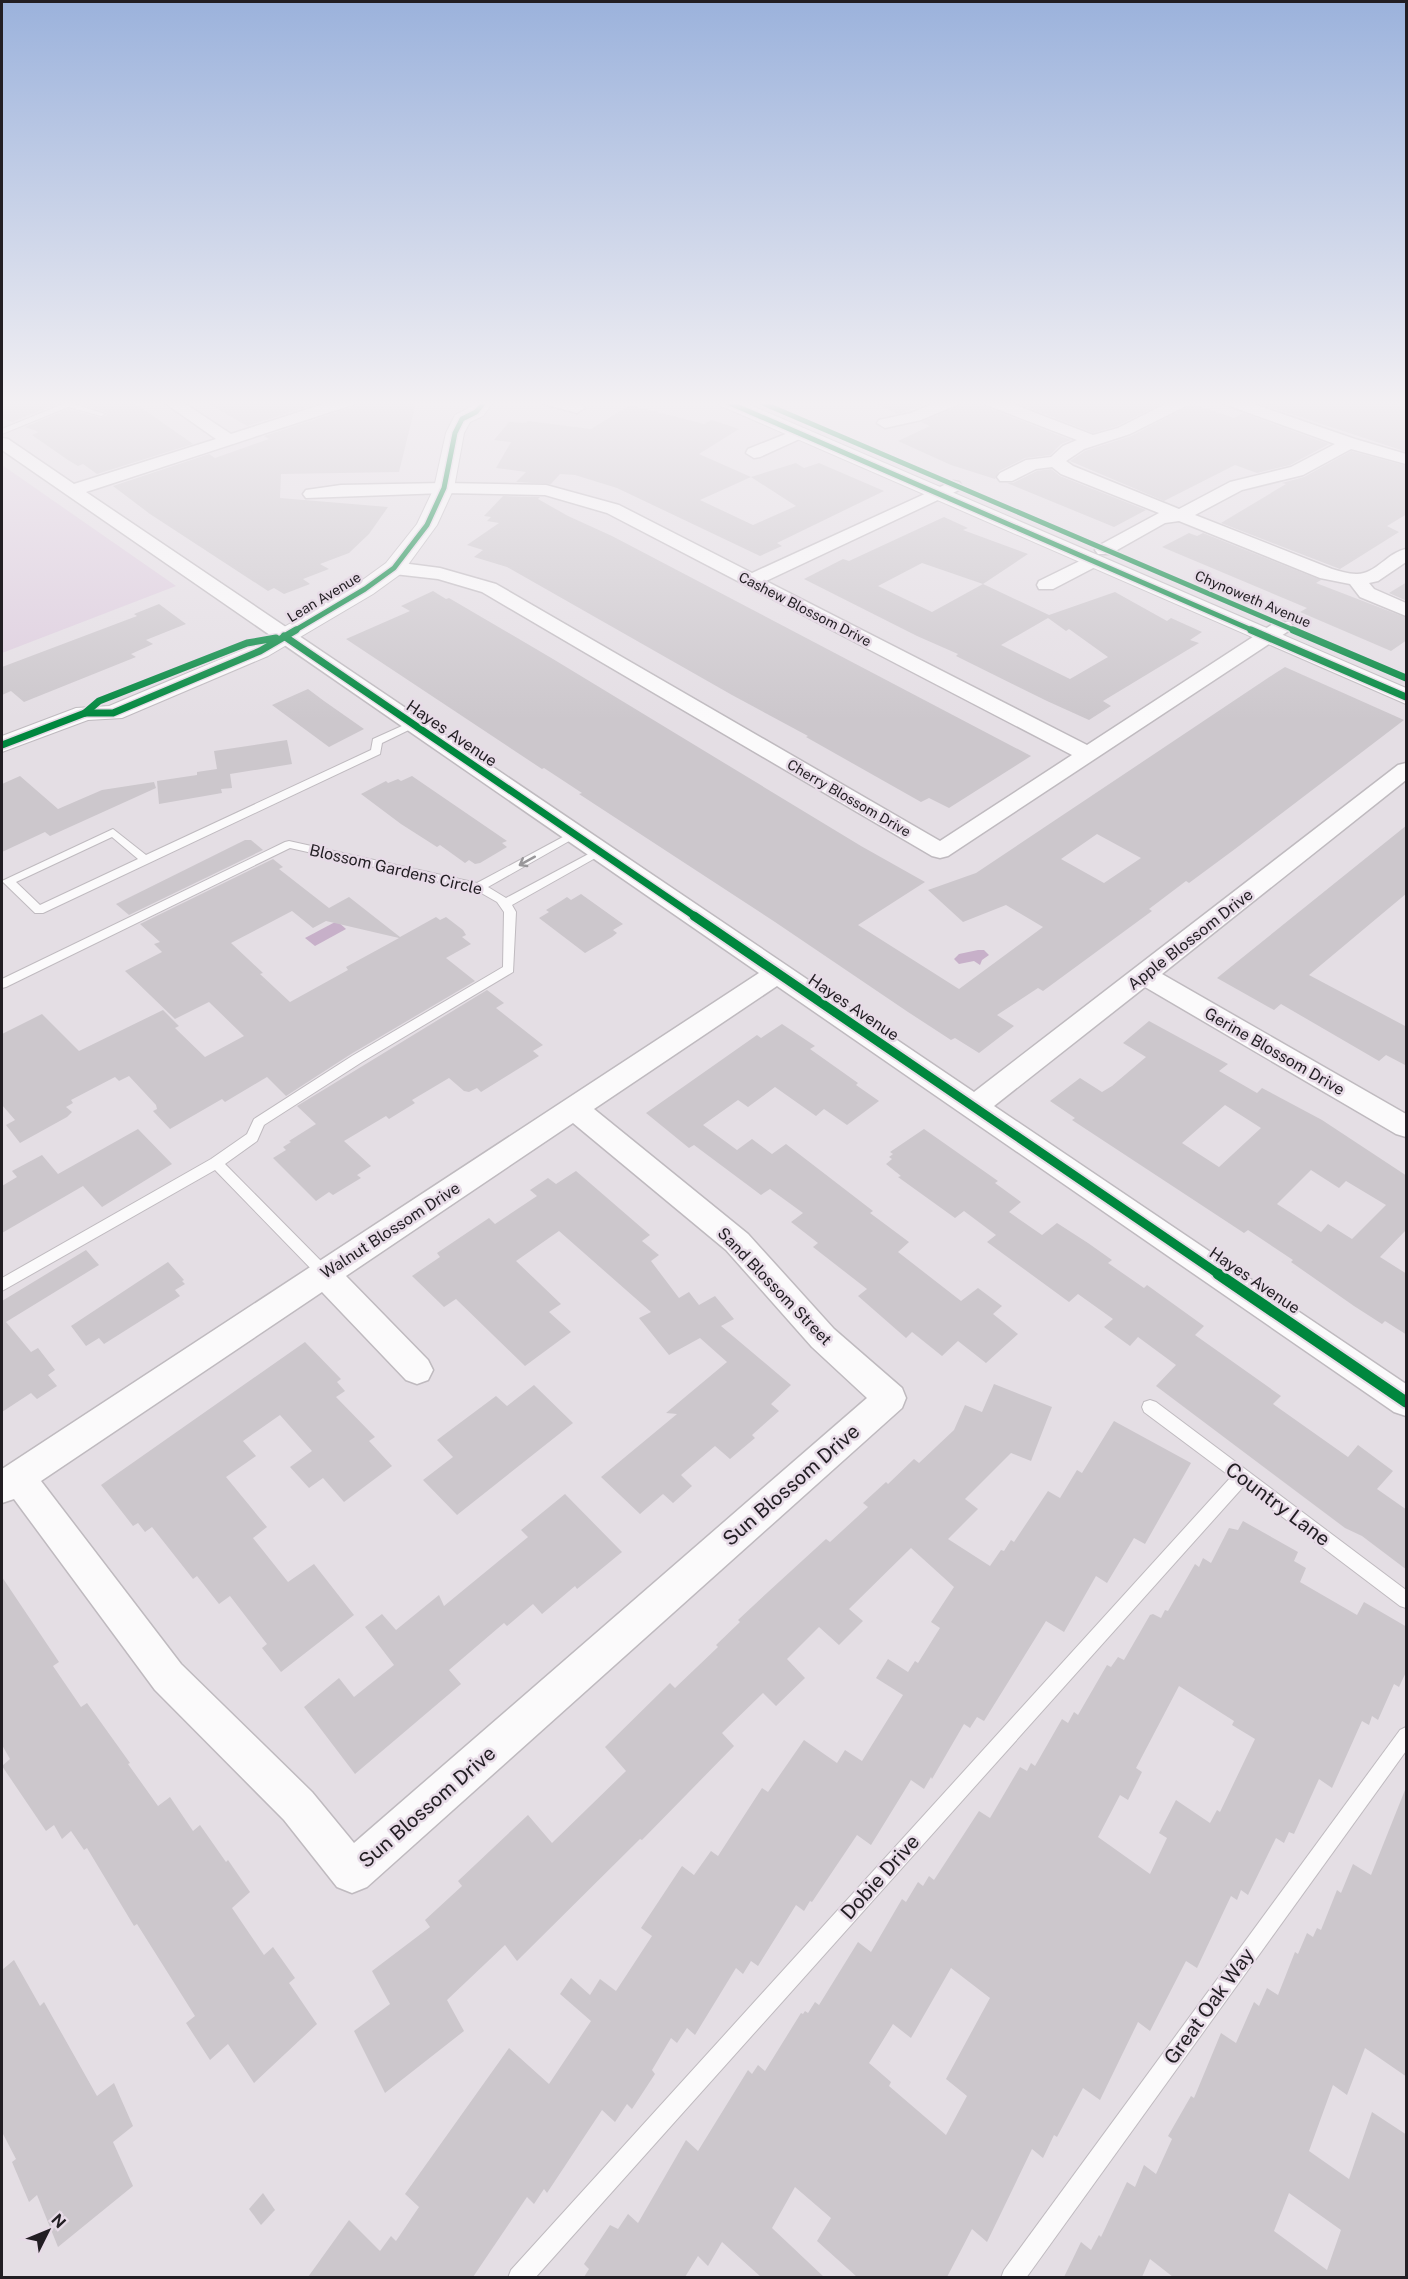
<svg xmlns="http://www.w3.org/2000/svg" width="1408" height="2279" font-family="'Public Sans',sans-serif">
<rect width="100%" height="100%" fill="#e4dee4"/>
<path fill="#ddcdde" d="M2 465 176 586 2 653Z"/>
<g fill="#c7b0c9">
<path d="M337 921 346 929 315 946 305 938Z"/>
<path d="M978 950H984L989 955 982 960 980 965 974 961 959 964 954 959 959 954Z"/>
</g>
<g fill="#ccc7cc" fill-rule="evenodd">
<path d="M2 401H64L12 422 2 418Z"/>
<path d="M73 401H132L193 444 97 474 83 464 78 466 68 460 32 435 39 432 25 427 68 409 100 418 107 415 106 412Z"/>
<path d="M204 401H325L247 426Z"/>
<path d="M359 401 416 403 399 472 281 474 280 498 388 507 369 534 349 553 320 564 329 569 303 579 310 584 284 594 274 588 268 591 150 514 113 486 209 454 215 458 269 439 264 436 356 406Z"/>
<path d="M870 401H933L898 414Z"/>
<path d="M963 401H980L983 406 1071 440 1061 444 1050 455 1025 458 999 471 995 479 951 465 898 441 930 426 921 422 960 406Z"/>
<path d="M1012 401H1166L1117 426 1093 433Z"/>
<path d="M1267 401H1392L1407 405V452L1261 404Z"/>
<path d="M1193 404 1234 418 1243 413 1329 444 1290 465 1257 473 1235 465 1164 501 1070 461 1085 451 1131 436Z"/>
<path d="M630 405 704 424 712 420 739 429 699 454 751 477 796 463 804 468 819 463 884 491 777 543 782 546 760 556 617 488 575 475 560 474 551 484 516 482 526 472 496 468 511 442 494 440 509 422 526 423 528 421 591 429ZM751 477 796 506 753 525 700 500Z"/>
<path d="M1351 451 1407 466V514L1387 526 1399 532 1340 569 1221 523 1286 484 1282 483 1304 477Z"/>
<path d="M1051 469 1060 476 1146 510 1114 527 1007 483H1013L1037 471Z"/>
<path d="M503 496 540 497 538 499 568 516 612 536 1031 756 949 808 929 798 921 802 806 737 808 736 732 695 507 567 474 557 483 550 467 545 499 523 487 521 491 517 484 516Z"/>
<path d="M944 517 968 528 963 530 1028 554 983 584 1049 615 1115 592 1167 621 1171 618 1202 632 1190 640 1199 643 1103 701 1111 706 1089 720 1047 701 956 656 958 654 917 636 804 579 843 559 849 561ZM922 563 983 584 932 612 878 586ZM1048 618 1066 631 1069 629 1108 657 1070 679 1001 645Z"/>
<path d="M1189 533 1197 536 1203 533 1321 580 1316 583 1407 618V640L1391 651 1300 612 1307 608 1162 547Z"/>
<path d="M1407 582V601L1389 593Z"/>
<path d="M433 591 446 599 449 598 553 659 861 846 925 882 858 925 959 989 1043 927 1006 905 963 922 928 890 976 873 1274 674 1285 667 1404 720 1235 849 1189 883 1186 881 1149 909 1152 911 1043 991 1038 988 997 1015 1014 1026 979 1053 955 1038 951 1040 908 1012 775 922 579 794 582 793 544 768 542 769 346 639 410 611 401 606ZM1097 834 1141 858 1104 883 1061 859Z"/>
<path d="M159 604 186 624 146 640 153 644 131 654 136 657 24 702 11 691 2 695V667L137 616 134 614Z"/>
<path d="M308 689 324 701 364 729 329 747 272 705Z"/>
<path d="M287 740 292 764 230 774 232 788 221 789 222 793 159 804 157 781 197 775V772L217 769 214 751Z"/>
<path d="M20 776 58 809 102 790 154 782 156 788 50 836 45 832 2 852V784Z"/>
<path d="M412 776 507 841 502 843 507 847 480 863 475 864 469 860 465 863 440 845 437 847 401 824 361 794 386 781 388 783 398 779 401 781Z"/>
<path d="M1407 825V893L1309 975 1407 1027V1066L1386 1055 1379 1061 1281 1004 1274 1010 1217 978Z"/>
<path d="M245 840H251L263 850 129 915 116 904Z"/>
<path d="M273 859 283 867 279 869 329 908 349 897 400 937 436 917 440 920 446 917 463 930 466 935 462 937 471 944 446 958 475 981 351 1054 286 1096 267 1077 225 1102 222 1099 170 1129 153 1111 157 1109 156 1105 129 1076 119 1081 115 1077 71 1100 73 1103 66 1107 72 1112 67 1117 20 1143 6 1125 15 1120 2 1105V1034L42 1014 79 1051 163 1010 179 1026 175 1028 205 1057 244 1036 209 1002 175 1019 125 971 162 952 154 944 160 942 140 924ZM292 911 313 928 326 921 399 938 346 967 348 970 290 1002 260 974 263 973 231 943Z"/>
<path d="M581 894 623 924 613 930 617 933 612 937 585 953 539 918 549 912 546 910 561 901 567 897 571 900Z"/>
<path d="M487 990 504 1003 496 1008 543 1045 533 1051 539 1056 481 1092 477 1088 469 1092 464 1091 449 1078 412 1100 415 1103 389 1119 386 1116 344 1141 371 1166 357 1175 361 1178 333 1195 329 1192 316 1201 273 1158 286 1150 283 1147 291 1142 289 1141 316 1124 297 1106Z"/>
<path d="M1149 1021 1228 1064 1219 1071 1257 1093 1262 1088 1322 1120 1407 1176V1229L1380 1257 1407 1274V1335L1385 1321 1382 1324 1354 1306 1291 1262 1293 1260 1248 1230 1244 1233 1072 1120 1075 1118 1050 1101 1080 1078 1102 1092 1112 1086 1146 1057 1123 1043ZM1225 1105 1261 1128 1219 1167 1182 1143ZM1311 1170 1339 1188 1346 1181 1386 1205 1352 1239 1328 1224 1321 1232 1277 1204Z"/>
<path d="M782 1024 815 1046 810 1049 858 1083 856 1085 879 1101 847 1125 824 1109 816 1116 775 1087 748 1107 738 1100 703 1125 737 1150 752 1139 772 1154 786 1144 873 1211 870 1213 909 1242 898 1252 961 1301 978 1288 1002 1306 993 1314 1018 1334 986 1363 958 1341 942 1356 912 1332 906 1338 858 1296 867 1289 813 1247 818 1243 791 1222 803 1213 770 1189 761 1195 694 1145 689 1148 646 1113 757 1035 761 1038Z"/>
<path d="M138 1129 172 1164 102 1207 83 1186 2 1233V1186L17 1177 12 1171 42 1155 58 1174Z"/>
<path d="M924 1129 998 1181 995 1183 1021 1202 1009 1212 1042 1235 1057 1223 1088 1243 1112 1260 1108 1263 1144 1288 1147 1285 1204 1326 1195 1335 1281 1396 1273 1404 1348 1457 1358 1445 1393 1471 1377 1489 1407 1510V1570L1362 1536 1345 1528 1156 1386 1176 1365 1138 1337 1130 1346 1104 1327 1113 1319 1078 1294 1069 1302 987 1242 996 1235 964 1211 955 1218 898 1177 901 1176 886 1164 892 1159 889 1157 893 1154 890 1152Z"/>
<path d="M576 1171 650 1235 642 1241 659 1255 651 1261 679 1298 689 1292 699 1305 715 1296 734 1319 721 1326 791 1385 771 1404 779 1411 752 1435 755 1438 730 1459 715 1446 681 1475 692 1486 673 1503 663 1494 640 1514 601 1477 677 1414 666 1413 727 1362 700 1338 669 1355 639 1318 651 1312 559 1231 516 1261 561 1304 549 1312 571 1332 525 1366 456 1299 444 1307 412 1276 440 1257 437 1253 489 1218 495 1224 537 1196 530 1190 548 1178 556 1184Z"/>
<path d="M86 1250 99 1265 6 1322 31 1352 38 1348 55 1370 48 1375 57 1386 37 1399 31 1393 2 1412V1301Z"/>
<path d="M168 1262 184 1280 182 1281 185 1284 175 1290 180 1296 104 1344 99 1338 86 1346 71 1326Z"/>
<path d="M305 1342 341 1379 337 1382 345 1391 336 1397 375 1437 369 1441 392 1466 344 1502 323 1478 309 1488 290 1467 312 1451 280 1415 243 1441 256 1456 226 1477 267 1527 253 1538 288 1582 314 1564 354 1615 281 1672 262 1648 267 1644 230 1596 219 1604 197 1576 193 1579 152 1527 145 1532 138 1523 133 1526 101 1485Z"/>
<path d="M994 1384 1052 1407 1031 1461 1011 1453 965 1499 978 1509 948 1539 990 1566 1001 1550 1004 1551 1011 1540 1014 1542 1048 1491 1060 1498 1077 1470 1082 1473 1114 1421 1191 1463 1145 1544 1134 1538 1107 1583 1096 1576 1064 1632 1046 1621 984 1721 977 1717 970 1728 964 1724 932 1779 931 1777 924 1789 911 1780 871 1845 857 1835 812 1902 810 1901 804 1911 796 1905 758 1966 751 1961 743 1974 736 1968 695 2035 687 2028 677 2043 671 2038 652 2070 655 2074 632 2109 627 2104 615 2122 602 2110 547 2193 544 2189 534 2204 527 2197 473 2277H308L349 2220 380 2251 391 2236 396 2241 419 2207 405 2194 509 2048 549 2084 591 2021 560 1994 571 1978 590 1995 600 1979 616 1991 652 1936 641 1928 682 1866 694 1875 711 1851 718 1856 762 1788 768 1792 804 1740 837 1763 845 1750 862 1761 903 1695 876 1678 888 1659 908 1672 915 1661 918 1663 940 1628 931 1622 954 1587 911 1548 849 1609 863 1621 839 1645 819 1627 787 1659 805 1678 776 1706 763 1693 722 1733 734 1746 642 1840 640 1839 517 1961 505 1945 447 2000 464 2031 385 2093 354 2031 390 2004 372 1971 430 1927 425 1920 462 1886 458 1881 528 1815 552 1843 626 1771 605 1747 670 1683 675 1688 718 1647 716 1645 740 1622 738 1620 768 1592 826 1539 830 1542 868 1507 863 1503 886 1482 888 1484 914 1459 919 1463 954 1430 965 1405 982 1412Z"/>
<path d="M534 1385 573 1423 457 1515 423 1480 453 1457 437 1440 496 1396 507 1406Z"/>
<path d="M565 1494 622 1552 577 1589 575 1586 542 1614 533 1604 507 1626 504 1623 449 1670 461 1684 355 1774 304 1707 339 1678 354 1697 394 1665 365 1627 382 1614 396 1630 439 1595 444 1606 528 1537 521 1530Z"/>
<path d="M1243 1521 1298 1552 1294 1561 1306 1568 1300 1582 1357 1615 1364 1602 1407 1627V1670L1399 1687 1394 1684 1378 1720 1372 1716 1369 1725 1362 1721 1332 1788 1319 1779 1294 1834 1289 1832 1284 1843 1276 1838 1248 1895 1241 1890 1237 1900 1231 1896 1197 1968 1186 1961 1150 2031 1138 2022 1100 2100 1083 2088 1057 2137 1054 2135 1043 2158 1032 2149 987 2242 972 2229 947 2277H857L817 2241 831 2218 795 2187 772 2228 824 2277H761L722 2242 708 2266 698 2256 685 2277H584L589 2269 584 2264 610 2225 618 2229 628 2214 638 2223 686 2140 698 2151 748 2070 752 2074 758 2065 765 2071 801 2013 803 2014 805 2011 808 2013 815 2002 819 2005 858 1942 871 1952 902 1899 906 1902 918 1882 923 1886 929 1876 934 1880 979 1811 990 1818 1020 1767 1027 1771 1031 1763 1035 1766 1062 1719 1068 1723 1074 1712 1078 1715 1107 1665 1111 1667 1118 1657 1124 1660 1150 1615 1153 1614 1161 1618 1165 1610 1168 1611 1195 1564 1199 1567 1203 1558 1211 1563 1229 1528 1238 1530ZM1179 1686 1234 1721 1232 1725 1255 1739 1220 1812 1217 1810 1210 1823 1176 1800 1159 1833 1167 1838 1150 1874 1098 1837 1120 1795 1128 1800 1142 1772 1136 1768ZM951 1968 990 1998 946 2079 967 2096 946 2135 889 2086 891 2082 869 2063 893 2024 911 2038Z"/>
<path d="M2 1577 59 1662 53 1666 81 1707 87 1703 130 1763 128 1764 158 1806 170 1797 193 1831 200 1825 226 1862 228 1860 250 1892 232 1908 264 1955 273 1947 295 1978 289 1983 317 2024 254 2083 228 2044 210 2060 186 2023 195 2016 137 1924 134 1926 87 1848 84 1850 71 1831 62 1839 54 1825 46 1831 2 1766 10 1759 2 1745Z"/>
<path d="M1405 1790 1407 2077 1365 2048 1347 2095 1333 2085 1309 2151 1349 2179 1372 2112 1407 2135V2277H1173L1150 2259 1142 2277H1064L1081 2242 1091 2250 1099 2235 1101 2237 1127 2182 1135 2187 1144 2165 1156 2174 1172 2139 1168 2136 1191 2096 1194 2098 1221 2033 1236 2043 1254 2002 1259 2006 1267 1988 1278 1995 1295 1952 1298 1954 1307 1933 1313 1937 1317 1928 1321 1930 1337 1890 1341 1893 1353 1864 1371 1875ZM1289 2193 1341 2230 1327 2270 1274 2231Z"/>
<path d="M14 1960 40 2006 44 2002 97 2096 114 2083 133 2126 113 2142 133 2186 58 2247 37 2195 29 2202 12 2162 16 2159 2 2132V1970Z"/>
<path d="M263 2193 275 2210 261 2225 249 2209Z"/>
</g>
<g fill="none" stroke-linecap="round" stroke-linejoin="round">
<defs>
<g id="service">
<path d="M68 402 105 414 101 416 68 407 2 434V429Z"/>
<path d="M413 721 417 722V726L382 743 380 754 43 913H35L2 881 113 829 146 855 371 750 373 739ZM112 837 138 859 40 905 16 882Z"/>
<path d="M574 831 580 834 578 836 488 887 506 898 596 850H604L606 852 512 905 516 912 513 972 362 1062 264 1125 257 1141 225 1164 329 1269 331 1273 329 1277 324 1279 319 1277 215 1170 2 1291V1278L211 1159 247 1134 254 1119 352 1056 503 967 504 912 497 902 476 890 290 848 6 987 2 988V979L285 842 289 841 477 883Z"/>
<path d="M1150 1400 1156 1402 1406 1590V1608L1400 1606 1243 1487 535 2278H508L511 2270 1231 1477 1144 1412 1142 1407 1144 1402Z"/>
<path d="M1406 1727V1751L1026 2278H1001L1004 2270 1400 1730Z"/>
</g>
<g id="minor">
<path d="M162 401H181L231 434 333 401H357L355 404 86 492 974 1092 1398 765 1406 763V780L1162 974 1406 1114V1137L1396 1134 1145 987 994 1106 1406 1384V1416L1394 1412 777 986 594 1109 748 1234 834 1329 902 1388 906 1398 902 1408 367 1887 352 1893 337 1887 284 1820 155 1690 14 1499 2 1503V1469L759 973 2 450V438L8 439 74 484 216 439ZM573 1123 726 1250 812 1347 867 1398 354 1843 312 1792 181 1664 41 1481 322 1292 406 1380 417 1384 428 1380 433 1370 428 1360 346 1276Z"/>
<path d="M542 401H569L583 405 585 408 577 413 544 404Z"/>
<path d="M939 401H961L959 404 921 420 885 428 877 423 879 420 911 413Z"/>
<path d="M982 401H1005L1093 435 1118 428 1171 401H1192L1190 404 1130 434 1084 449 1066 461 1073 466 1179 509 1230 482 1291 467 1335 444 1224 404 1222 401H1245L1355 439 1406 454V464L1351 449 1303 475 1242 490 1195 515 1332 569C1340 571 1348 574 1356 574 1375 575 1388 552 1406 549V562L1378 581 1369 583 1374 589 1406 603V616L1360 597 1350 584 1320 578 1179 521 1165 523 1110 554H1098L1095 550 1098 546 1159 513 1061 474 1052 467 1036 469 1012 481H1000L997 477 1000 473 1026 460 1051 457 1063 446 1077 440 984 404Z"/>
<path d="M798 429 806 434 804 437 760 457 754 458 746 453 748 449Z"/>
<path d="M953 481 959 482 962 486 959 490 766 581 1087 745 1276 622H1290L1293 626 1290 630 948 856 940 858 932 856 482 592 438 579 394 574 387 572 385 568 387 564 394 562 440 568 496 584 940 841 1072 755 607 513 545 495 444 493 306 498 303 494 306 490 341 485 444 483 546 485 619 505 752 573Z"/>
<path d="M1092 555 1099 557 1101 561 1099 565 1053 589H1039L1037 585 1039 581Z"/>
</g>
<g id="tertiary">
<path d="M475 401H494L483 416 470 422 464 433 454 488 437 525 402 573 373 594 268 656 122 718 88 720 2 752V736L76 708 109 706 252 646 357 584 386 563 417 524 434 488 446 433 455 415 469 408Z"/>
<path d="M716 401H741L1406 688V704L719 405Z"/>
</g>
</defs>
<use href="#service" stroke="#bfbabf" stroke-width="2"/>
<use href="#minor" stroke="#bfbabf" stroke-width="3"/>
<use href="#tertiary" stroke="#bfbabf" stroke-width="2"/>
<use href="#service" fill="#fbfafb" fill-rule="evenodd"/>
<use href="#minor" fill="#fbfafb" fill-rule="evenodd"/>
<use href="#tertiary" fill="#fbfafb" fill-rule="evenodd"/>
<defs>
<g id="cycleway-far3">
<path d="M725 401 1254 631"/>
<path d="M758 401 1296 631"/>
<path d="M294 631 365 589 394 568 427 525 444 488 455 433 462 419 476 412 485 401"/>
</g>
<g id="cycleway-far2">
<path d="M1251 630 1406 697"/>
<path d="M1293 630 1406 678"/>
<path d="M284 636 696 917"/>
<path d="M85 713 99 701 247 643 276 638"/>
<path d="M2 745 85 713H113L260 651 296 630"/>
</g>
<path id="cycleway-far1" d="M694 916 1220 1275"/>
<path id="cycleway" d="M1218 1274 1406 1402"/>
</defs>
<use href="#cycleway-far3" stroke="#e7dbe7" stroke-width="8"/>
<use href="#cycleway-far2" stroke="#e7dbe7" stroke-width="10"/>
<use href="#cycleway-far1" stroke="#e7dbe7" stroke-width="13"/>
<use href="#cycleway" stroke="#e7dbe7" stroke-width="15"/>
<use href="#cycleway-far3" stroke="#00873e" stroke-width="5"/>
<use href="#cycleway-far2" stroke="#00873e" stroke-width="7"/>
<use href="#cycleway-far1" stroke="#00873e" stroke-width="9"/>
<use href="#cycleway" stroke="#00873e" stroke-width="11"/>
</g>
<defs><path id="oneway-shaft" d="M-6 0H5M1.5-3L5.5 0L1.5 3" fill="none" stroke-width="1.6" stroke-linecap="round" stroke-linejoin="round" transform="scale(1.5)"/></defs>
<use stroke="#99979a" href="#oneway-shaft" transform="translate(527 861) rotate(151)"/>
<linearGradient id="sky" x2="0" y2="1"><stop stop-color="#9bb2dc"/><stop offset="0.56" stop-color="#f3f0f3"/><stop offset="1" stop-color="#f3f0f3" stop-opacity="0"/></linearGradient>
<rect width="1408" height="720" fill="url(#sky)"/>
<g text-anchor="middle" stroke-width="5" stroke-linejoin="round" paint-order="stroke">
<g font-size="14" fill="#221e23" stroke="#e7dbe7">
<text transform="translate(324 597) rotate(-31)" y="5">Lean Avenue</text>
<text transform="translate(1253 599) rotate(23)" y="5">Chynoweth Avenue</text>
<text transform="translate(805 609) rotate(27)" y="5">Cashew Blossom Drive</text>
<text transform="translate(849 798) rotate(30)" y="5">Cherry Blossom Drive</text>
</g>
<g font-size="16" fill="#221e23" stroke="#e7dbe7">
<text transform="translate(452 733) rotate(34)" y="6">Hayes Avenue</text>
<text transform="translate(396 869) rotate(13)" y="6">Blossom Gardens Circle</text>
<text transform="translate(1190 939) rotate(-38)" y="6">Apple Blossom Drive</text>
<text transform="translate(854 1007) rotate(34)" y="6">Hayes Avenue</text>
<text transform="translate(1275 1051) rotate(30)" y="6">Gerine Blossom Drive</text>
<text transform="translate(390 1230) rotate(-33)" y="6">Walnut Blossom Drive</text>
<text transform="translate(1255 1280) rotate(34)" y="6">Hayes Avenue</text>
<text transform="translate(775 1286) rotate(46)" y="6">Sand Blossom Street</text>
</g>
<g font-size="20" fill="#221e23" stroke="#e7dbe7">
<text transform="translate(791 1485) rotate(-41)" y="7">Sun Blossom Drive</text>
<text transform="translate(1278 1504) rotate(37)" y="7">Country Lane</text>
<text transform="translate(427 1807) rotate(-41)" y="7">Sun Blossom Drive</text>
<text transform="translate(880 1877) rotate(-48)" y="7">Dobie Drive</text>
<text transform="translate(1209 2006) rotate(-54)" y="7">Great Oak Way</text>
</g>
</g>
<rect width="1408" height="2279" fill="none" stroke="#221e23" stroke-width="6"/>
<g transform="translate(48 2231) rotate(47)" stroke="#e7dbe7" stroke-width="4.5" paint-order="stroke">
<path d="M0-4.5L10 22L0 15L-10 22Z" fill="#221e23"/>
<text y="-9" font-size="16" font-weight="bold" text-anchor="middle" fill="#221e23">N</text>
</g>
</svg>
